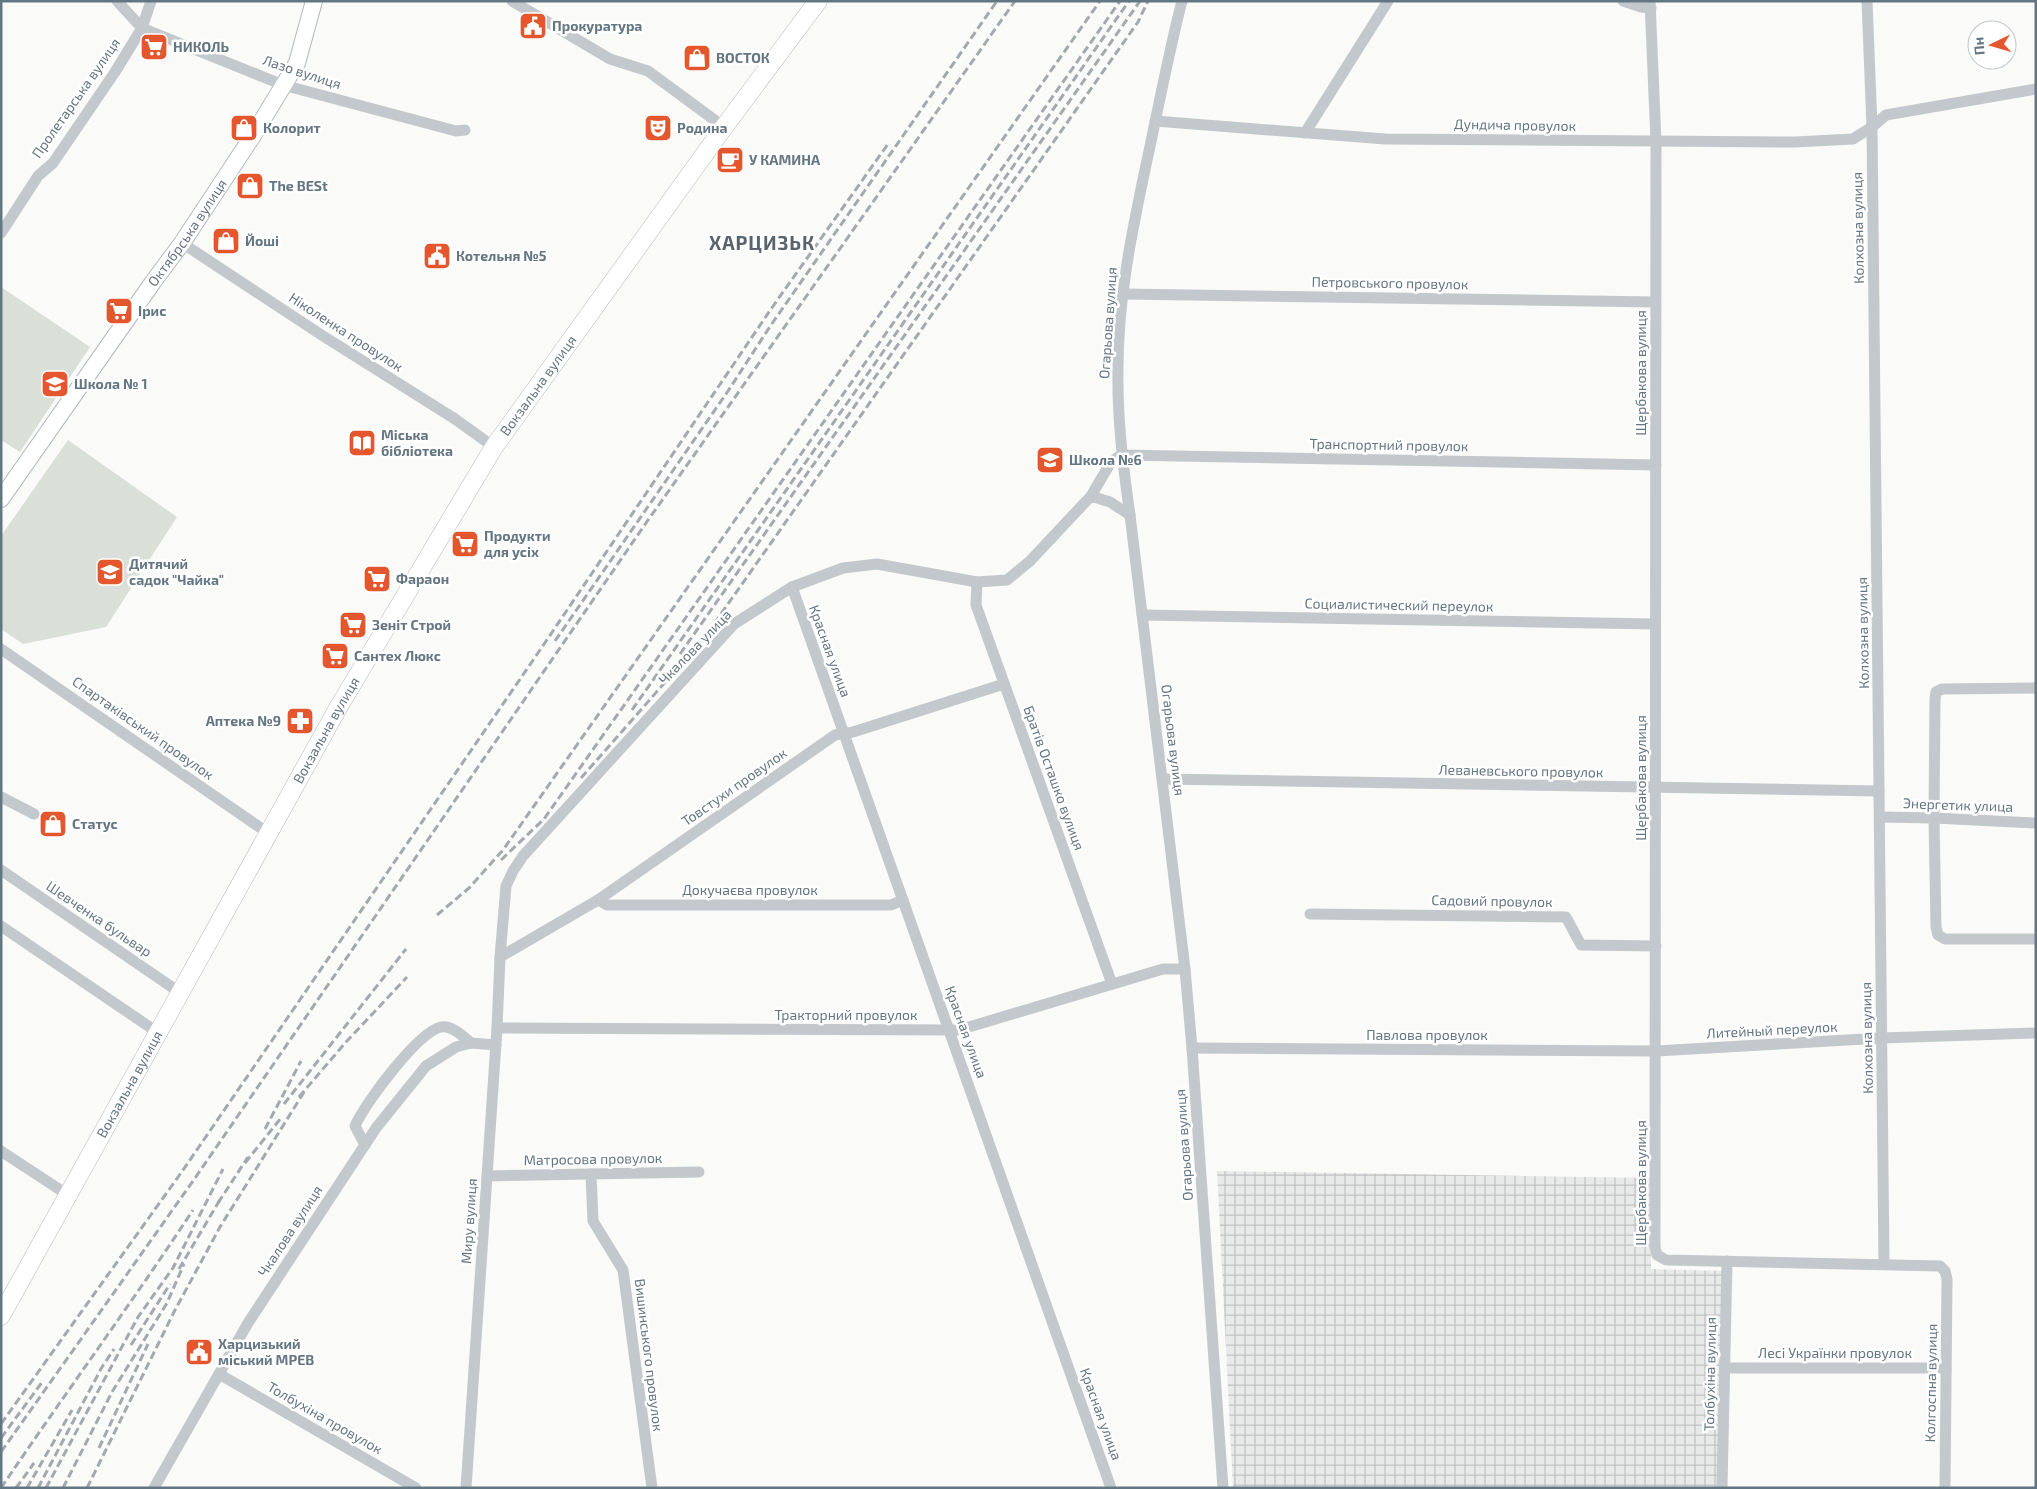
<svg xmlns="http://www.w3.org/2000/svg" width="2037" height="1489" font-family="'Exo 2',sans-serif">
<defs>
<pattern id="industrial-grid" width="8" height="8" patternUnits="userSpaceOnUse" patternTransform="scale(1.25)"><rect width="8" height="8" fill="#e8e9e9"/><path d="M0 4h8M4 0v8" fill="none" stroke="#c0c1c2"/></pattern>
</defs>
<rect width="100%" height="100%" fill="#fafaf8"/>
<path fill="url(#industrial-grid)" d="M1217 1171 1651 1178V1269L1723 1271 1719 1488H1233Z"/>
<g fill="#dadfd7">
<path d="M1 287 90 347 20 452 1 440Z"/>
<path d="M68 440 177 517 106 627 23 644 1 629V536Z"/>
</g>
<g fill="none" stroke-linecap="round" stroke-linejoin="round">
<defs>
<g id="secondary">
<path id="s1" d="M1 499 153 282 182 243 252 137 297 63 314 1"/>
</g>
<g id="primary">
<path id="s2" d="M1 1316 338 708 494 447 724 127 818 1"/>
</g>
</defs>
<use href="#secondary" stroke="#b3babf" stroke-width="18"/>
<use href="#primary" stroke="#b5babe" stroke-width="19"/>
<g stroke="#c3c8cc" stroke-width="11">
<path d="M117 1 142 28 283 85 456 131 465 130"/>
<path d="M512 1 610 59 648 71 724 127"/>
<path d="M1182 1C1168 55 1158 110 1146 165 1132 231 1118 299 1118 368 1117 417 1123 466 1130 515L1185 969 1192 1048 1223 1488"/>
<path d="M1623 1 1641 7 1651 8"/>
<path d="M1650 1 1656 142 1655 1247 1657 1255 1666 1260 1940 1266 1945 1271 1947 1279 1945 1488"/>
<path d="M1867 1 1872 127 1884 1264"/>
<path d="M1155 121 1385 139 1795 142 1853 139 1872 127 1886 115 2036 89"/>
<path d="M1305 133 1388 1"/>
<path d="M1 233 38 176 53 163 115 72 142 28 151 1"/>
<path d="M182 243 320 334 455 419 494 447"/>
<path d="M1123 294 1655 302"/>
<path d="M1091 496 1111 462 1121 455 1656 465"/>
<path d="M977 582 976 605 1112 984"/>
<path d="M792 587 1111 1488"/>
<path d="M1142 615 1655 624"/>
<path d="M1 649 268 833"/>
<path d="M2036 688 1942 689 1936 692 1935 699 1934 818 1936 927 1938 935 1945 939H2036"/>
<path d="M1163 779 1879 791"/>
<path d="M1 797 34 814"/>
<path d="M1880 817 1934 818 2036 823"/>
<path d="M1 870 179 992"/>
<path d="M598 900 607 905H891L903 900"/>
<path d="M1310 914 1566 917 1581 945 1656 946"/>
<path d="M1 926 157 1032"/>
<path d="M500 957 598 900 835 735 853 732 1004 684"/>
<path d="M497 1028 959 1030 1163 969H1185"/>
<path d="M1192 1048 1656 1051 1882 1038 2036 1033"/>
<path d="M365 1145 355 1126C365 1103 418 1032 441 1027 452 1025 464 1037 471 1043"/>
<path d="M1 1151 68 1195"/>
<path d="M591 1174 593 1221 623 1270 652 1488"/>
<path d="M487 1176 699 1172"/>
<path d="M1725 1368H1946"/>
<path d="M219 1374 416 1488"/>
<path d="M154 1488 248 1323 376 1128 426 1066 456 1047 471 1043 496 1045"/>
<path d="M466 1488 497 1028 500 957 506 886 513 871 523 856 734 624 792 587 843 568 877 564 977 582 1007 580 1030 561 1091 496 1110 502 1130 515"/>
<path d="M1722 1488 1727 1261"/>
</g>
<use href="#secondary" stroke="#fff" stroke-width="16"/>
<use href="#primary" stroke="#fff" stroke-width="18"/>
<g stroke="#a2aab0" stroke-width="3" stroke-dasharray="8 4" stroke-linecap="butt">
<path d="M555 641 728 391 771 325 997 1"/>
<path d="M680 654 1140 1"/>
<path d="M632 710 1129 1"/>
<path d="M581 778 704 638 1138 22 1148 1"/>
<path d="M501 860 544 819 1120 1"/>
<path d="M437 915 469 888 503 850 1100 1"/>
<path d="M299 1097 346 1042 407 977"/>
<path d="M284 1104 406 949"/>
<path d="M265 1129 301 1061"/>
<path d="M245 1163 281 1118"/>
<path d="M218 1203 248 1157"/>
<path d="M179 1269 221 1198"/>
<path d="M131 1345 170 1284"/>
<path d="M1 1424 181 1173 540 650 771 309 888 144"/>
<path d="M1 1438 43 1381"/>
<path d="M99 1448 148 1344"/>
<path d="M1 1452 193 1181 646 523 1015 1"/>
<path d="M1 1488C64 1395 131 1304 193 1210"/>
<path d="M16 1488 34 1463"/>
<path d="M27 1488 72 1410"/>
<path d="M38 1488 102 1367 114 1349"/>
<path d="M46 1488 138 1317 173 1268 223 1169"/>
<path d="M63 1488 112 1392 167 1303 184 1264"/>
<path d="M87 1488 175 1310 220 1227 304 1092"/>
</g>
</g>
<defs>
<symbol id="civic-square" viewBox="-11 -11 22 22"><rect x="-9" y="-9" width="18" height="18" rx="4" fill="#e4572e" stroke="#fff"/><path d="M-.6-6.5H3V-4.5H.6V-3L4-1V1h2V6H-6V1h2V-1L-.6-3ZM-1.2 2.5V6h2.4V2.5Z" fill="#fff"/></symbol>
<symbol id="supermarket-square" viewBox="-11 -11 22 22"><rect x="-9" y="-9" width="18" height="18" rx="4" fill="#e4572e" stroke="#fff"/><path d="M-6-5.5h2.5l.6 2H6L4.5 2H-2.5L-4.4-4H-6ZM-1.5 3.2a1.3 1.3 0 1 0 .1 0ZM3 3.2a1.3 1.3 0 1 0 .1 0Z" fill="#fff"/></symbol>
<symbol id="shop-square" viewBox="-11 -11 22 22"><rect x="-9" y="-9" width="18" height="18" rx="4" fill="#e4572e" stroke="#fff"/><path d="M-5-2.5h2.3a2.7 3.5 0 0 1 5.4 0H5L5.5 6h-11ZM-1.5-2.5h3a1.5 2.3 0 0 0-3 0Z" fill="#fff"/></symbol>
<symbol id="theatre-square" viewBox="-11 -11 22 22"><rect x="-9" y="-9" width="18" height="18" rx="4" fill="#e4572e" stroke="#fff"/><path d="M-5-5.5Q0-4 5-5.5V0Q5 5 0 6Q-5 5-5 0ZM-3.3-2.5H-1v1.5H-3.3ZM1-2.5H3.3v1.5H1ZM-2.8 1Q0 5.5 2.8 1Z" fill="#fff"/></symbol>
<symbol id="cafe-square" viewBox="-11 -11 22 22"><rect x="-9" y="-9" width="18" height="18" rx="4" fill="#e4572e" stroke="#fff"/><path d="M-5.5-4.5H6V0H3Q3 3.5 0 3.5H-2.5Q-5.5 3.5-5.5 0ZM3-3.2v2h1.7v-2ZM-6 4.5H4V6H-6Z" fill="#fff"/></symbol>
<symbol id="school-square" viewBox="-11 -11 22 22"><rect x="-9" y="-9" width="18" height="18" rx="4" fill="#e4572e" stroke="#fff"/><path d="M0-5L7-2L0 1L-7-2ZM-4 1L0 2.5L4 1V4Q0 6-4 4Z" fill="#fff"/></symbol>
<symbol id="library-square" viewBox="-11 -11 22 22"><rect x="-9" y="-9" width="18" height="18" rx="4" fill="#e4572e" stroke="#fff"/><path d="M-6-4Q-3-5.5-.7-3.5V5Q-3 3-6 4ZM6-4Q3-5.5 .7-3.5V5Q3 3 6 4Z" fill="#fff"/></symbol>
<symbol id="pharmacy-square" viewBox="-11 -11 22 22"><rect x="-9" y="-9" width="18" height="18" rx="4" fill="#e4572e" stroke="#fff"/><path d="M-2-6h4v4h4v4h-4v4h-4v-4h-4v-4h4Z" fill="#fff"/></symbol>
</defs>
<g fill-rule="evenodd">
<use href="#civic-square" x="517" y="10" width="32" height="32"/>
<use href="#supermarket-square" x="138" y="31" width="32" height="32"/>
<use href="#shop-square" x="681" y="42" width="32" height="32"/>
<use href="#shop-square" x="228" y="112" width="32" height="32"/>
<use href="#theatre-square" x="642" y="112" width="32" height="32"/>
<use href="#cafe-square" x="714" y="144" width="32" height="32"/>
<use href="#shop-square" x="234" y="170" width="32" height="32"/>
<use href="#shop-square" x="210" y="225" width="32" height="32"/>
<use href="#civic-square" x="421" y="240" width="32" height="32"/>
<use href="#supermarket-square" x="103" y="295" width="32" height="32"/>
<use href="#school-square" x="39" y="368" width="32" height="32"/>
<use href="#library-square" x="346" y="427" width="32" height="32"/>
<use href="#school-square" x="1034" y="444" width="32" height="32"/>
<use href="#supermarket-square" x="449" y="528" width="32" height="32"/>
<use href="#school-square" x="94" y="556" width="32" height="32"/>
<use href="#supermarket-square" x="361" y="563" width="32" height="32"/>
<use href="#supermarket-square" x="337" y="609" width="32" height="32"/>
<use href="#supermarket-square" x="319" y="640" width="32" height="32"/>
<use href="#pharmacy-square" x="284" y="705" width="32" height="32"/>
<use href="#shop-square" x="37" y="808" width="32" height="32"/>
<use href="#civic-square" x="183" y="1336" width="32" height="32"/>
</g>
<g text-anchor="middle" stroke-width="5" stroke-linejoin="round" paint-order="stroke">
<g font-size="14" font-weight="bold" fill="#657683" stroke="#fff" text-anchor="start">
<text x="552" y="31">Прокуратура</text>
<text x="173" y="52">НИКОЛЬ</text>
<text x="716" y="63">ВОСТОК</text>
<text x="263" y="133">Колорит</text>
<text x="677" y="133">Родина</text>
<text x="749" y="165">У КАМИНА</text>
<text x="269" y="191">The BESt</text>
<text x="245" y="246">Йоші</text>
<text x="456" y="261">Котельня №5</text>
<text x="138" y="316">Ірис</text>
<text x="74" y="389">Школа № 1</text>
<text x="381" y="440">Міська<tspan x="381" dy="16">бібліотека</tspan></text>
<text x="1069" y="465">Школа №6</text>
<text x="484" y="541">Продукти<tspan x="484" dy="16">для усіх</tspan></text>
<text x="129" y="569">Дитячий<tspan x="129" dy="16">садок "Чайка"</tspan></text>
<text x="396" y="584">Фараон</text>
<text x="372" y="630">Зеніт Строй</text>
<text x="354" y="661">Сантех Люкс</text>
<text x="281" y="726" text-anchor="end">Аптека №9</text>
<text x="72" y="829">Статус</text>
<text x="218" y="1349">Харцизький<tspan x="218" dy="16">міський МРЕВ</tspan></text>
</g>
<g font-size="14" fill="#657683" stroke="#fff">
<text transform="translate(302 72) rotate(18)" y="5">Лазо вулиця</text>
<text transform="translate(76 98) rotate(-55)" y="5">Пролетарська вулиця</text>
<text transform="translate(1515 125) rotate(1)" y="5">Дундича провулок</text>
<text transform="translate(1858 228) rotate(-91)" y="5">Колхозна вулиця</text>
<text dy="5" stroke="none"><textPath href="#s1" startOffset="325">Октябрська вулиця</textPath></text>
<text transform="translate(1390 283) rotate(1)" y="5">Петровського провулок</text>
<text transform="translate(1108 323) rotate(-86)" y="5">Огарьова вулиця</text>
<text transform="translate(346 332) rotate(33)" y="5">Ніколенка провулок</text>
<text transform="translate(1641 373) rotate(-90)" y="5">Щербакова вулиця</text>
<text dy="5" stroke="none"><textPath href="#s2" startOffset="1075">Вокзальна вулиця</textPath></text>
<text transform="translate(1389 445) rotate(1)" y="5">Транспортний провулок</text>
<text transform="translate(1399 605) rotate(1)" y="5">Социалистический переулок</text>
<text transform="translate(1863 633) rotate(-91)" y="5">Колхозна вулиця</text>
<text transform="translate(695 647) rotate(-46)" y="5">Чкалова улица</text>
<text transform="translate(830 651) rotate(70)" y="5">Красная улица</text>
<text transform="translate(143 728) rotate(35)" y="5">Спартаківський провулок</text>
<text dy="5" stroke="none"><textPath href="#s2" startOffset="670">Вокзальна вулиця</textPath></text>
<text transform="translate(1173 740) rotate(83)" y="5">Огарьова вулиця</text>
<text transform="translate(1521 771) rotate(1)" y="5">Леваневського провулок</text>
<text transform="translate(1054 778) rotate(70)" y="5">Братів Осташко вулиця</text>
<text transform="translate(1641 778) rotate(-90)" y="5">Щербакова вулиця</text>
<text transform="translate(734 787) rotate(-35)" y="5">Товстухи провулок</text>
<text transform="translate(1958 805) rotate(2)" y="5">Энергетик улица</text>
<text x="750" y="895">Докучаєва провулок</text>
<text transform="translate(1492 901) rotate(1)" y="5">Садовий провулок</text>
<text transform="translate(99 919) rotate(34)" y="5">Шевченка бульвар</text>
<text x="846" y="1020">Тракторний провулок</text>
<text transform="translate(1772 1030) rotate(-3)" y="5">Литейный переулок</text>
<text transform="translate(966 1032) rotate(70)" y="5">Красная улица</text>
<text x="1427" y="1040">Павлова провулок</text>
<text transform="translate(1867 1038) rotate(-91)" y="5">Колхозна вулиця</text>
<text dy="5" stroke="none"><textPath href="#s2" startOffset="265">Вокзальна вулиця</textPath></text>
<text transform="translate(1184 1145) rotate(-94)" y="5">Огарьова вулиця</text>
<text transform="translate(593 1159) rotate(-1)" y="5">Матросова провулок</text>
<text transform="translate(1641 1183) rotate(-90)" y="5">Щербакова вулиця</text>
<text transform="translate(469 1221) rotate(-86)" y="5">Миру вулиця</text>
<text transform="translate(290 1231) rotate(-57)" y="5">Чкалова вулиця</text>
<text x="1835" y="1358">Лесі Українки провулок</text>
<text transform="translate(649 1355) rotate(83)" y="5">Вишинського провулок</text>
<text transform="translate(1710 1374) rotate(-89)" y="5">Толбухіна вулиця</text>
<text transform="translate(1931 1383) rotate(-89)" y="5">Колгоспна вулиця</text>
<text transform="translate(1101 1414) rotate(70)" y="5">Красная улица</text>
<text transform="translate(325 1418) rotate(30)" y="5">Толбухіна провулок</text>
</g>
<g font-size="19" font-weight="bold" letter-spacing="1" fill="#57646e" stroke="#fff">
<text x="762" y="250">ХАРЦИЗЬК</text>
</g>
</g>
<rect width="2037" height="1489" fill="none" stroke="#657683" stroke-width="5"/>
<g transform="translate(1992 45) rotate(265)"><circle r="24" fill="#ffffff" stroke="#c1c8cd"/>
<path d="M0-4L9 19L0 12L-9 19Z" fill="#e4572e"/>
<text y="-8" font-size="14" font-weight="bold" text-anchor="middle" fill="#657683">Пн</text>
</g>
</svg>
